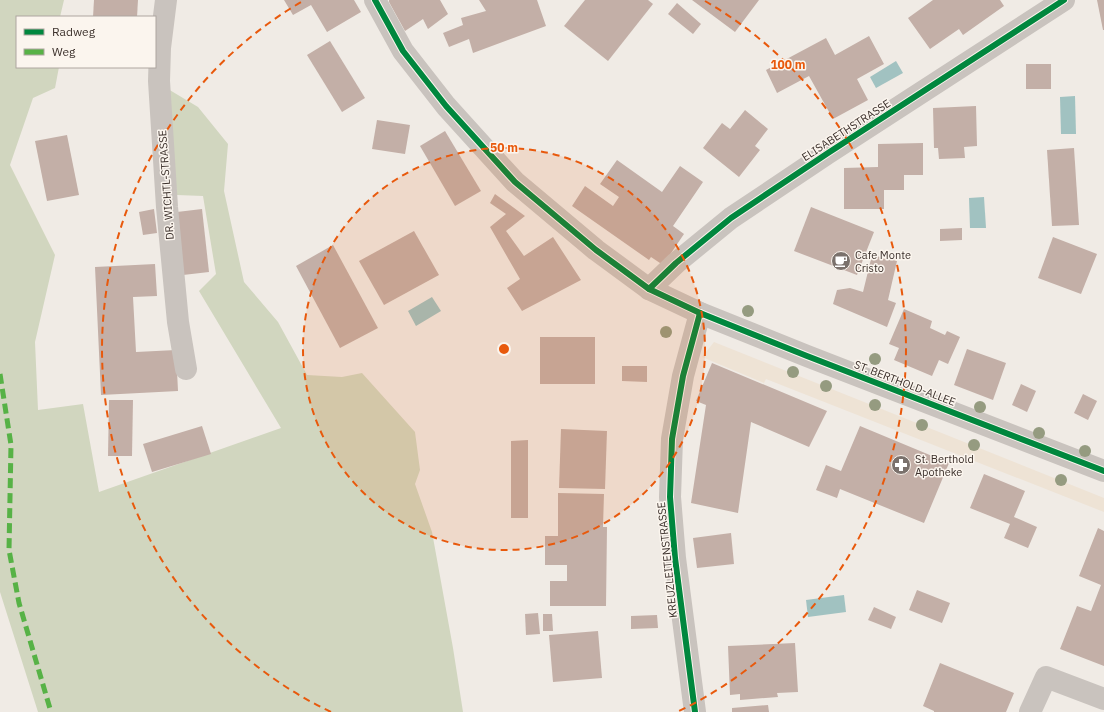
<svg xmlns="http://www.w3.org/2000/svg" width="1104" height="712" font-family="'IBM Plex Sans',sans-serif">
<rect width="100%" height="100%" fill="#f0ebe5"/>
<path fill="#d1d6bf" d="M0 0H64L60 17H17V67H59L55 88 33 98 10 165 55 255 35 342 38 410 83 404 99 492 281 428 199 291 216 274 203 196 177 195 170 133 168 89 198 107 228 144 224 191 244 282 278 322 307 375 342 377 362 373 415 432 420 470 415 484 432 532 453 648 463 712H38L0 592Z"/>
<path fill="#eee3d5" d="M714 342 1104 498V512L766 379 764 383 702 357Z"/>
<g fill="#a1c2c1">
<path d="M896 61 903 73 876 88 870 77Z"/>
<path d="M1075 96 1076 134H1061L1060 97Z"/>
<path d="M984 197 986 228H970L969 198Z"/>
<path d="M432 297 441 311 416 326 408 311Z"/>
<path d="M844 595 846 612 808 617 806 600Z"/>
</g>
<g fill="#c3afa7">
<path d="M94 0H138L137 17H93Z"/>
<path d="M284 0H354L361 12 327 32 311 5 293 15Z"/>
<path d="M389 0H440L448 14 428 29 423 19 405 31 389 2Z"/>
<path d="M479 0H537L546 26 473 53 469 39 449 47 443 33 463 25 461 18 486 11Z"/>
<path d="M585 0H648L653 4 608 61 564 26Z"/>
<path d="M692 0H759L735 32Z"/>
<path d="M933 0H1000L1004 6 963 35 959 29 930 49 908 18Z"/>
<path d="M1097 0H1104V30H1103Z"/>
<path d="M677 3 701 24 693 34 668 14Z"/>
<path d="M869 36 884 64 857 79 868 100 833 119 809 76 777 93 766 70 826 38 835 55Z"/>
<path d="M330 41 365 98 342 112 307 55Z"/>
<rect x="1026" y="64" width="25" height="25"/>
<path d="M976 106 977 146 964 147 965 158 939 159 938 148H934L933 108Z"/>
<path d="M745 110 768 129 755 146 760 150 739 177 703 148 722 123 730 129Z"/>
<path d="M377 120 410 125 405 154 372 149Z"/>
<path d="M445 131 481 191 455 206 420 146Z"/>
<path d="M67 135 79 195 47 201 35 141Z"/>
<path d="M923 143V175H904V190H884V209H844V168L878 167V144Z"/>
<path d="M1074 148 1079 225 1052 226 1047 150Z"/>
<path d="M617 160 662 192 680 166 703 182 673 226 684 234 663 265 651 257 649 260 572 206 585 186 613 206 619 197 600 184Z"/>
<path d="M495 194 525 216 506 231 524 256 553 237 581 280 522 311 507 288 520 279 490 227 506 214 490 203Z"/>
<path d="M811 207 874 232 857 275 794 251Z"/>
<path d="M154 209 157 233 143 235 139 212Z"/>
<path d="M202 209 209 272 183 275 177 212Z"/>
<path d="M962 228V240L940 241V229Z"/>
<path d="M414 231 439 275 384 305 359 261Z"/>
<path d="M1053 237 1097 254 1081 294 1038 278Z"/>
<path d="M333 245 378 328 340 348 296 266Z"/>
<path d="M872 255 897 261 888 300 896 303 887 327 833 304 837 290 850 288 863 292Z"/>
<path d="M155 264 157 296 133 297 136 352 176 350 178 391 101 395 95 267Z"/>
<path d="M904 309 932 321 930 328 945 335 947 331 960 337 948 364 939 360 932 376 894 360 899 348 889 344Z"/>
<rect x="540" y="337" width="55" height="47"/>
<path d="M967 349 1006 363 993 400 954 385Z"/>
<path d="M712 363 827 411 809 447 751 422 738 513 691 503 706 405 696 401Z"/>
<path d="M622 366H647V382L622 381Z"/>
<path d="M1021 384 1036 391 1027 412 1012 405Z"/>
<path d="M1083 394 1097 401 1088 420 1074 413Z"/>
<path d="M109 400H133L132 456H108Z"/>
<path d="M202 426 211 454 152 472 143 444Z"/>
<path d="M860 426 949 463 924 523 840 489 837 498 816 490 826 465 841 471Z"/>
<path d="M561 429 607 431 605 489 559 488Z"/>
<path d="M528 440V518H511V441Z"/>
<path d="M984 474 1025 491 1014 517 1037 527 1028 548 1004 538 1010 524 970 508Z"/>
<path d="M558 493 604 494 603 527H607L606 606H550V581H567V565H545V536H558Z"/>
<path d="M1098 528 1104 531V666L1060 649 1077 606 1091 611 1101 585 1079 576Z"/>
<path d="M731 533 734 564 697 568 693 538Z"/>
<path d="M917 590 950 603 942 623 909 610Z"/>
<path d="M874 607 896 617 891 629 868 620Z"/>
<path d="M538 613 540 634 526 635 525 614Z"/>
<path d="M543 614H552L553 631H543Z"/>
<path d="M657 615 658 628 631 629V616Z"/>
<path d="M598 631 602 678 553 682 549 635Z"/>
<path d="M795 643 798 692 777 693 778 697 740 700V694L730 695 728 646Z"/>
<path d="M940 663 1014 693 1006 712H934V711L923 706Z"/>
<path d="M768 705 769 712H732V708Z"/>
</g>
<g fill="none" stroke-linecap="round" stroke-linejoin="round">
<g stroke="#c9c3be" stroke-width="22">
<path d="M166 0 160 48 159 81 167 207 178 322 186 369"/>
<path d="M375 0 403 51 446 106 515 182 596 250 649 289 700 313 807 356 1104 471"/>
<path d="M649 289 676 263 731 218 828 153 1064 0"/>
<path d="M695 712 675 558 670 497 672 439 683 376 700 313"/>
<path d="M1030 712 1046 677 1104 699"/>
</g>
<path stroke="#57b246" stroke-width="5" stroke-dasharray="10 5" stroke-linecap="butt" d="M0 374 11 445 9 550 19 603 51 712"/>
<defs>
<g id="cycleway">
<path d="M375 0 403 51 446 106 515 182 596 250 649 289 700 313 807 356 1104 471"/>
<path d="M649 289 676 263 731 218 828 153 1064 0"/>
<path d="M695 712 675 558 670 497 672 439 683 376 700 313"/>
</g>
</defs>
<use href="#cycleway" stroke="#fbf5ee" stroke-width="8"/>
<use href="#cycleway" stroke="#00873e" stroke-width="6"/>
</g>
<g fill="#959b80">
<circle cx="748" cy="311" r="6"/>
<circle cx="666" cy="332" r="6"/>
<circle cx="875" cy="359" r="6"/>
<circle cx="793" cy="372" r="6"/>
<circle cx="826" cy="386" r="6"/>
<circle cx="875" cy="405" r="6"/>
<circle cx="980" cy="407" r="6"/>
<circle cx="922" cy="425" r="6"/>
<circle cx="1039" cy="433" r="6"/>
<circle cx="974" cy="445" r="6"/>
<circle cx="1085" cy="451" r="6"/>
<circle cx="1061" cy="480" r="6"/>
</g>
<circle cx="504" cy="349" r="201" fill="#e8590c" fill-opacity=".12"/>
<g fill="none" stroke="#e8590c" stroke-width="2" stroke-dasharray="7 5">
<circle cx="504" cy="349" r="201"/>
<path d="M331 712A402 402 0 0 1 303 1M705 1A402 402 0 0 1 677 712"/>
</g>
<defs>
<symbol id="cafe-disc" viewBox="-11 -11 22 22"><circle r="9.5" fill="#7a716c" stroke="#fbf5ee"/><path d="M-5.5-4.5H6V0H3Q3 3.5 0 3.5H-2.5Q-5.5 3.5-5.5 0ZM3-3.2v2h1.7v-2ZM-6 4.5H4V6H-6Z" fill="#fff"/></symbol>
<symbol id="pharmacy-disc" viewBox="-11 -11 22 22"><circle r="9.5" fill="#7a716c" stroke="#fbf5ee"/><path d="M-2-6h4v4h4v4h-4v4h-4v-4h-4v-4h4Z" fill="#fff"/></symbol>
</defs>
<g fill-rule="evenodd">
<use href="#cafe-disc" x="830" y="250" width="22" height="22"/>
<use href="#pharmacy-disc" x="890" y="454" width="22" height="22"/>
</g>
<g text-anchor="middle" stroke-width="3" stroke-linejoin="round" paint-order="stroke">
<g font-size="11" fill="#3b302b" stroke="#fbf5ee">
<text transform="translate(846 130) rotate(-33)" y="4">ELISABETHSTRASSE</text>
<text transform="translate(166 185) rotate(-94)" y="4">DR. WICHTL-STRASSE</text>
<text transform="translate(905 383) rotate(21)" y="4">ST. BERTHOLD-ALLEE</text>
<text transform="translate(667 560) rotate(-96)" y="4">KREUZLEITENSTRASSE</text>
</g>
<g font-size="11" fill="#3b302b" stroke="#fbf5ee" text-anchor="start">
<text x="855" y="259">Cafe Monte<tspan x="855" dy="13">Cristo</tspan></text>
<text x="915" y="463">St. Berthold<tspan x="915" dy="13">Apotheke</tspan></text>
</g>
</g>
<circle cx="504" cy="349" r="6" fill="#e8590c" stroke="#fbf5ee" stroke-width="2"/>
<g font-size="12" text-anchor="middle" font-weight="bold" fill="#e8590c" stroke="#fbf5ee" stroke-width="3" stroke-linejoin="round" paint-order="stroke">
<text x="788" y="69">100 m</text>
<text x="504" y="152">50 m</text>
</g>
<rect x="16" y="16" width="140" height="52" fill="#fbf5ee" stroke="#aea6a0"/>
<rect x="24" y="29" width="20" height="6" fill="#00873e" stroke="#aea6a0"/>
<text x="52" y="36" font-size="12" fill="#3b302b">Radweg</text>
<rect x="24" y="49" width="20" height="6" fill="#57b246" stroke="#aea6a0"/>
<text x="52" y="56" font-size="12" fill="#3b302b">Weg</text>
</svg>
